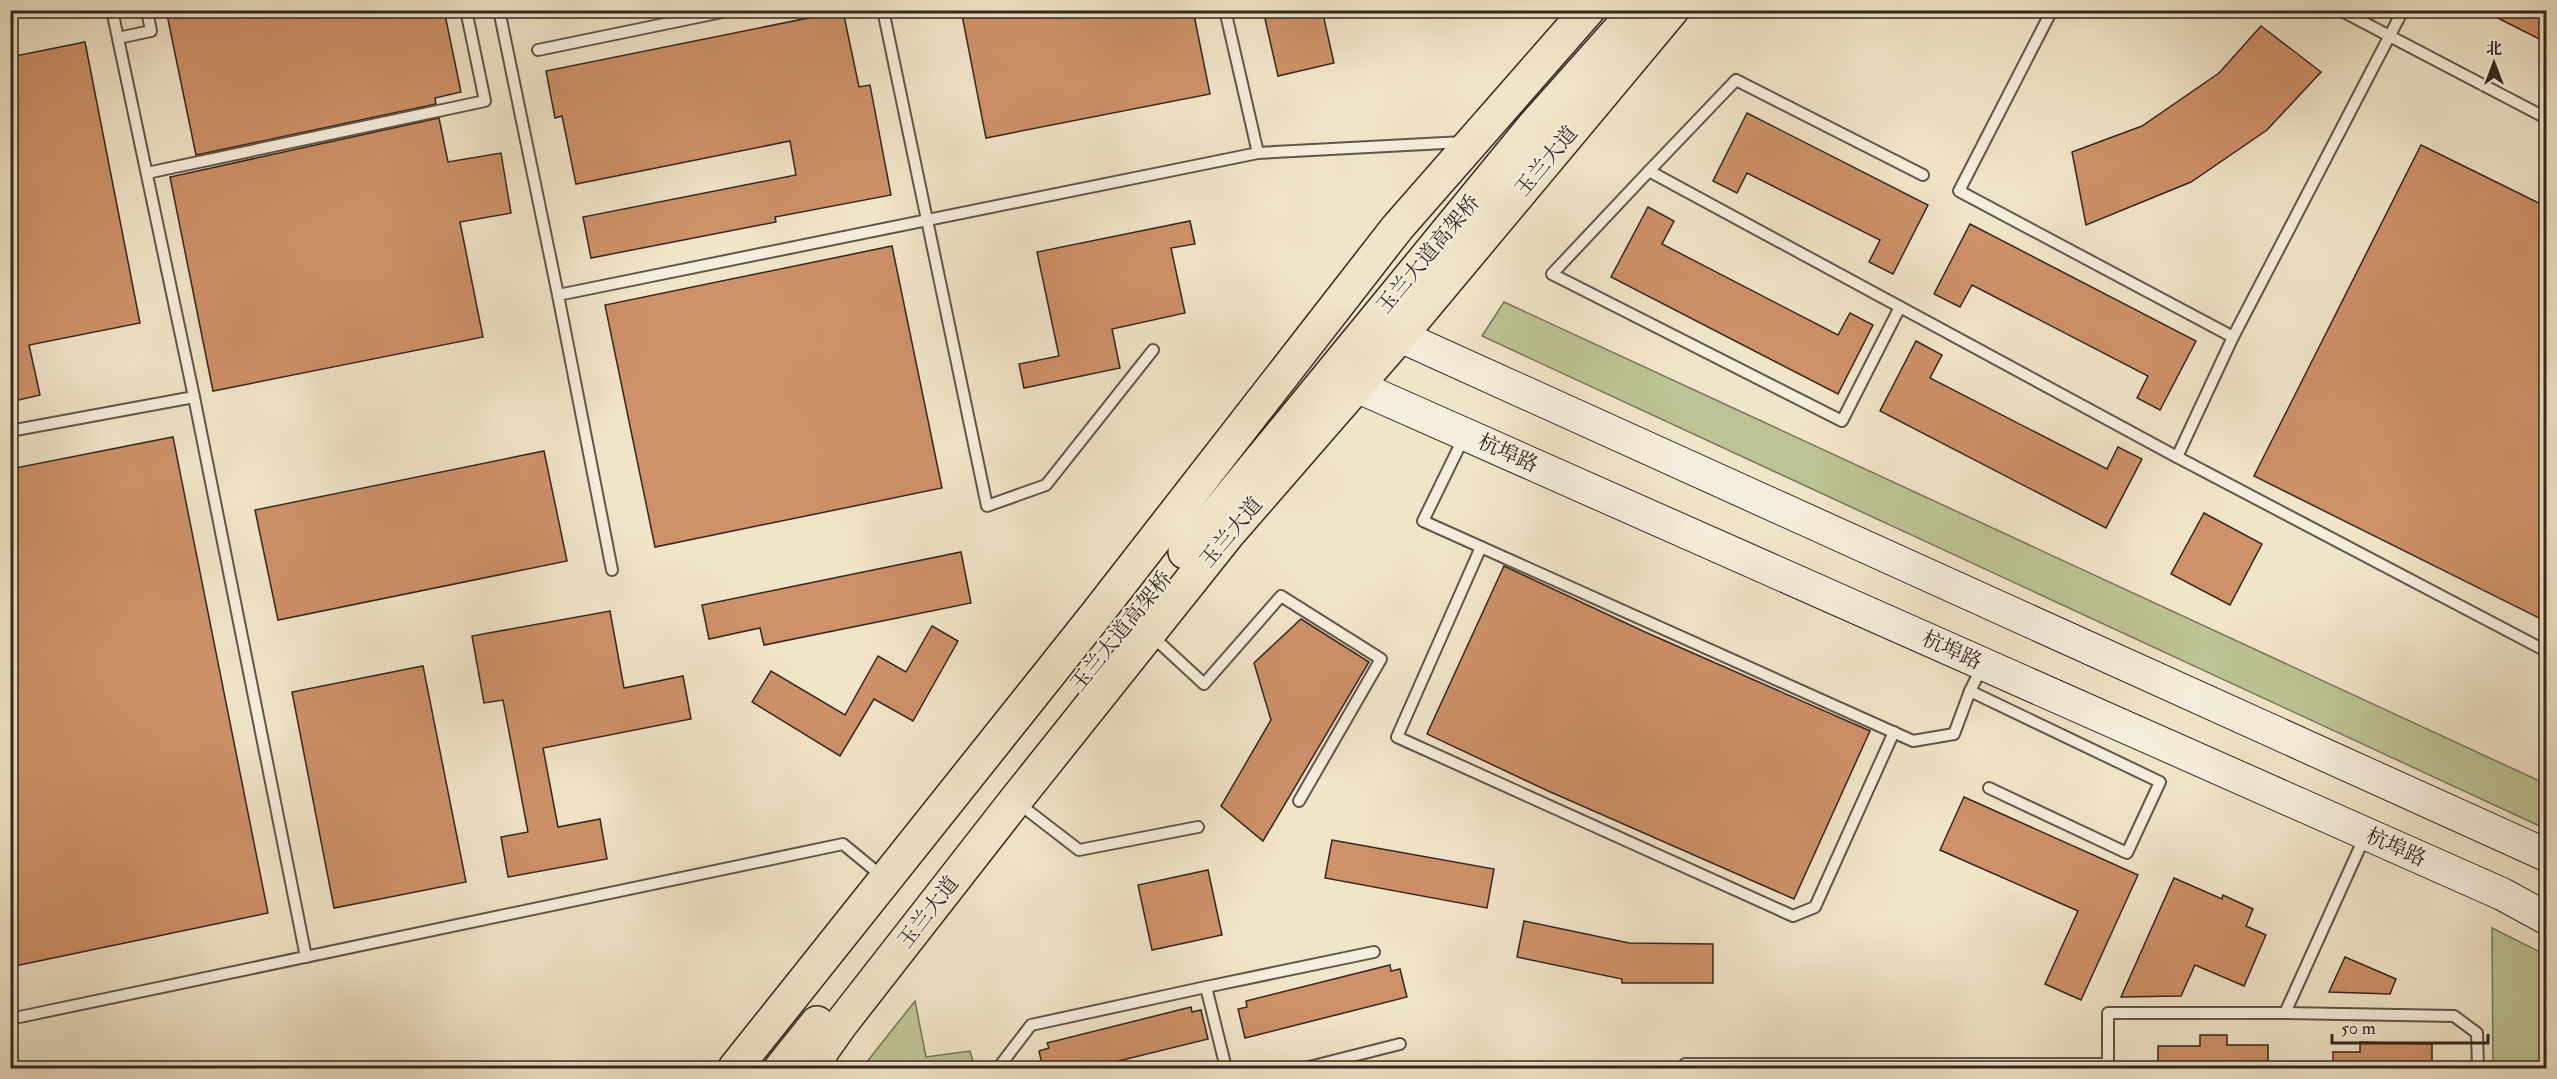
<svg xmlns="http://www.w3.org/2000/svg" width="2557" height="1079" font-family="'IM FELL Double Pica','Noto Serif SC',serif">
<rect width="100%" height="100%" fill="#f1e5c9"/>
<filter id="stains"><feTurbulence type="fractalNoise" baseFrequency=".00333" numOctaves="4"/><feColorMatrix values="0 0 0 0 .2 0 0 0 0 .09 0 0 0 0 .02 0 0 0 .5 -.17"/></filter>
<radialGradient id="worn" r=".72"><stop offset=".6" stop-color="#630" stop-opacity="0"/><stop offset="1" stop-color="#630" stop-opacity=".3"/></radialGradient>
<g fill="#bdc394" stroke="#787559" stroke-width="1.5">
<path d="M1504 302 2546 784V829L1482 336Z"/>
<path d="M2492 928 2546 955V1068H2493Z"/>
<path d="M915 1001 926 1057 970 1051 975 1068H862Z"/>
</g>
<g fill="#ce9169" stroke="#33271e" stroke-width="1.5">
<path d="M166 10H444L461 92 435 98 436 104 196 155Z"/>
<path d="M961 10H1193L1210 94 986 138Z"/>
<path d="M1263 10H1322L1334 63 1278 76Z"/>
<path d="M2482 10H2547V43Z"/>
<path d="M843 11 859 87 870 85 891 195 775 217 776 222 591 258 583 217 796 175 790 141 576 184 562 116 555 118 546 71Z"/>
<path d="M2261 26 2321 72 2267 130 2191 182 2086 225 2072 152 2142 126 2219 73Z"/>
<path d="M85 42 140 323 29 345 40 395 10 402V57Z"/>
<path d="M1747 113 1928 205 1893 274 1869 262 1880 240 1747 173 1737 193 1713 181Z"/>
<path d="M439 118 448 162 501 153 511 213 460 222 483 337 213 391 170 177Z"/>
<path d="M2421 145 2547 207V622L2254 476Z"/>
<path d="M1648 207 1674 221 1662 244 1838 335 1850 313 1873 325 1838 394 1611 277Z"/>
<path d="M1190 221 1195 244 1171 248 1185 313 1112 329 1120 368 1024 388 1019 364 1059 356 1037 252Z"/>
<path d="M1970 224 2196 341 2160 410 2137 398 2148 376 1972 285 1960 307 1934 294Z"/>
<path d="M892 246 942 488 655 547 605 305Z"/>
<path d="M1916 341 1942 355 1930 378 2107 469 2118 447 2142 459 2106 528 1880 411Z"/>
<path d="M173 437 268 913 10 967V469Z"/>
<path d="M544 451 567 561 278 620 255 510Z"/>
<path d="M2204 513 2262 544 2230 605 2171 574Z"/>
<path d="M961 552 971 603 764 645 760 628 709 639 702 605Z"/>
<path d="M1504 566 1645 632 1870 731 1794 899 1546 790 1427 734Z"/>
<path d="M610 611 624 688 683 676 691 719 543 748 558 827 600 819 607 859 508 877 501 837 528 832 503 700 484 703 472 636Z"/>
<path d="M1301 619 1369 662 1263 841 1221 806 1271 720 1254 663Z"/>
<path d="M932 626 958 641 913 721 874 699 840 756 752 702 771 671 845 715 878 656 906 672Z"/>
<path d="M423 666 466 882 334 908 292 692Z"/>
<path d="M1964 797 2138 875 2081 1000 2045 984 2078 911 1940 850Z"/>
<path d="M1332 840 1494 869 1487 908 1325 878Z"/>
<path d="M1208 870 1222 935 1152 950 1138 885Z"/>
<path d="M2174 878 2222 899 2223 895 2253 909 2246 926 2266 935 2244 986 2195 965 2181 996 2121 997Z"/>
<path d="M1524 921 1629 943 1713 944V983H1622V979L1517 957Z"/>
<path d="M2345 957 2396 979 2390 994 2329 992Z"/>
<path d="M1390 965 1391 971 1400 969 1407 997 1245 1038 1238 1009 1247 1007 1246 1001Z"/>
<path d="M1191 1007 1192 1012 1201 1010 1208 1039 1090 1068H1043L1039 1051 1049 1048 1047 1043Z"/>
<path d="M2200 1035H2227V1045H2268V1068H2158V1046H2200Z"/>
<path d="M2360 1042 2432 1044V1068H2333V1052H2360Z"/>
</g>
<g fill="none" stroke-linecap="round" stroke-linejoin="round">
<defs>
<g id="service">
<path d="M112 10 194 397 306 957"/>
<path d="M499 10 558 295"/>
<path d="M883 10 987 506 1046 485 1153 350"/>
<path d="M1225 10 1258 153"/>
<path d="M2052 10 1959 191 2233 337 2403 10"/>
<path d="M2340 10 2546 118"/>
<path d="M118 38 151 31 147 10"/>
<path d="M538 50 732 10"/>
<path d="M1649 171 1552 274 1842 421 1900 307"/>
<path d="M147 173 485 101 466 10"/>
<path d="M1923 175 1736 80 1649 171 2177 457"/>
<path d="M2233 337 2177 457 2546 651"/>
<path d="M10 431 194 397"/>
<path d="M1464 437 1423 521 1913 741 1954 734 1970 691"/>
<path d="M1481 547 1397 737 1793 916 1815 907 1894 732"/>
<path d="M612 570 558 295 1258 153 1463 142"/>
<path d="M1151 635 1204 684 1281 596 1381 659 1299 801"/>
<path d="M1982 667 1970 691 2160 782 2127 853 1989 788"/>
<path d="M1018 803 1079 850 1198 827"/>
<path d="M1206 987 1374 952"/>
<path d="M2285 1013 2365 836"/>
<path d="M10 1019 843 844 883 877"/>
<path d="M1004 1068 1002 1063 1031 1025 1206 987 1226 1068"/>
<path d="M1305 1068 1400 1044"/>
<path d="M1685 1068V1064H2108V1013H2285L2454 1016 2477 1033 2478 1068"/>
</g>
<g id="secondary">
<path d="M1400 336 2546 855"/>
<path d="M1356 386 2502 894 2546 918"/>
</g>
<g id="primary">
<path d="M1185 552 1533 127 1637 10"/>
<path d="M735 1068 1096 615 1397 228 1588 10"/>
<path d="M781 1068 817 1023"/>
<path d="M810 1068 841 1024 1015 801 1228 534 1400 336 1672 10"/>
</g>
</defs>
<use href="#service" stroke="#625649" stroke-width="14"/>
<use href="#secondary" stroke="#33271e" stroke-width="34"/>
<use href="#primary" stroke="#33271e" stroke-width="36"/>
<use href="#service" stroke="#f6eedc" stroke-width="10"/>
<use href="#secondary" stroke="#f6eedc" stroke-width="32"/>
<use href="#primary" stroke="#f1e5c9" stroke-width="33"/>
</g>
<g text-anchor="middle" stroke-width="4.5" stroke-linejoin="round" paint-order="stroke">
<g font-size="21" fill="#33271e" stroke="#f6eedc">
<text transform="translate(1546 161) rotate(-50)" y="7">玉兰大道</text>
<text transform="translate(1428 254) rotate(-50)" y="7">玉兰大道高架桥</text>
<text transform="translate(1508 453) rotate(24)" y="7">杭埠路</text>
<text transform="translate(1231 532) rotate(-50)" y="7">玉兰大道</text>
<text transform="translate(1121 631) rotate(-51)" y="7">玉兰大道高架桥</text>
<text transform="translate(1952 650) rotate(24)" y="7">杭埠路</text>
<text transform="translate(2396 847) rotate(24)" y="7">杭埠路</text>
<text transform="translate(928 912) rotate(-52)" y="7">玉兰大道</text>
</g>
</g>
<rect width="2557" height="1079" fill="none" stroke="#f1e5c9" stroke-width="36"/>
<rect x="12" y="12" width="2533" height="1055" fill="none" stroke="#33271e" stroke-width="3"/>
<rect x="18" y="18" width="2521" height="1043" fill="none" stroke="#33271e" stroke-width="1.5"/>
<g transform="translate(2494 63)" stroke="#f6eedc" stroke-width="4.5" paint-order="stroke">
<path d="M0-4.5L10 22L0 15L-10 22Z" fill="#33271e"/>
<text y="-9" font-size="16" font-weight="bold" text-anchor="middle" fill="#33271e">北</text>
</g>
<path d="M2332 1034v9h156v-9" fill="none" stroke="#33271e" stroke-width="3"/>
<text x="2341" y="1034" font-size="18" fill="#33271e" stroke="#f6eedc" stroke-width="4.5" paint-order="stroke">50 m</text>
<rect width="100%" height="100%" filter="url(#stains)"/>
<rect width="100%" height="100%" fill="url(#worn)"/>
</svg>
